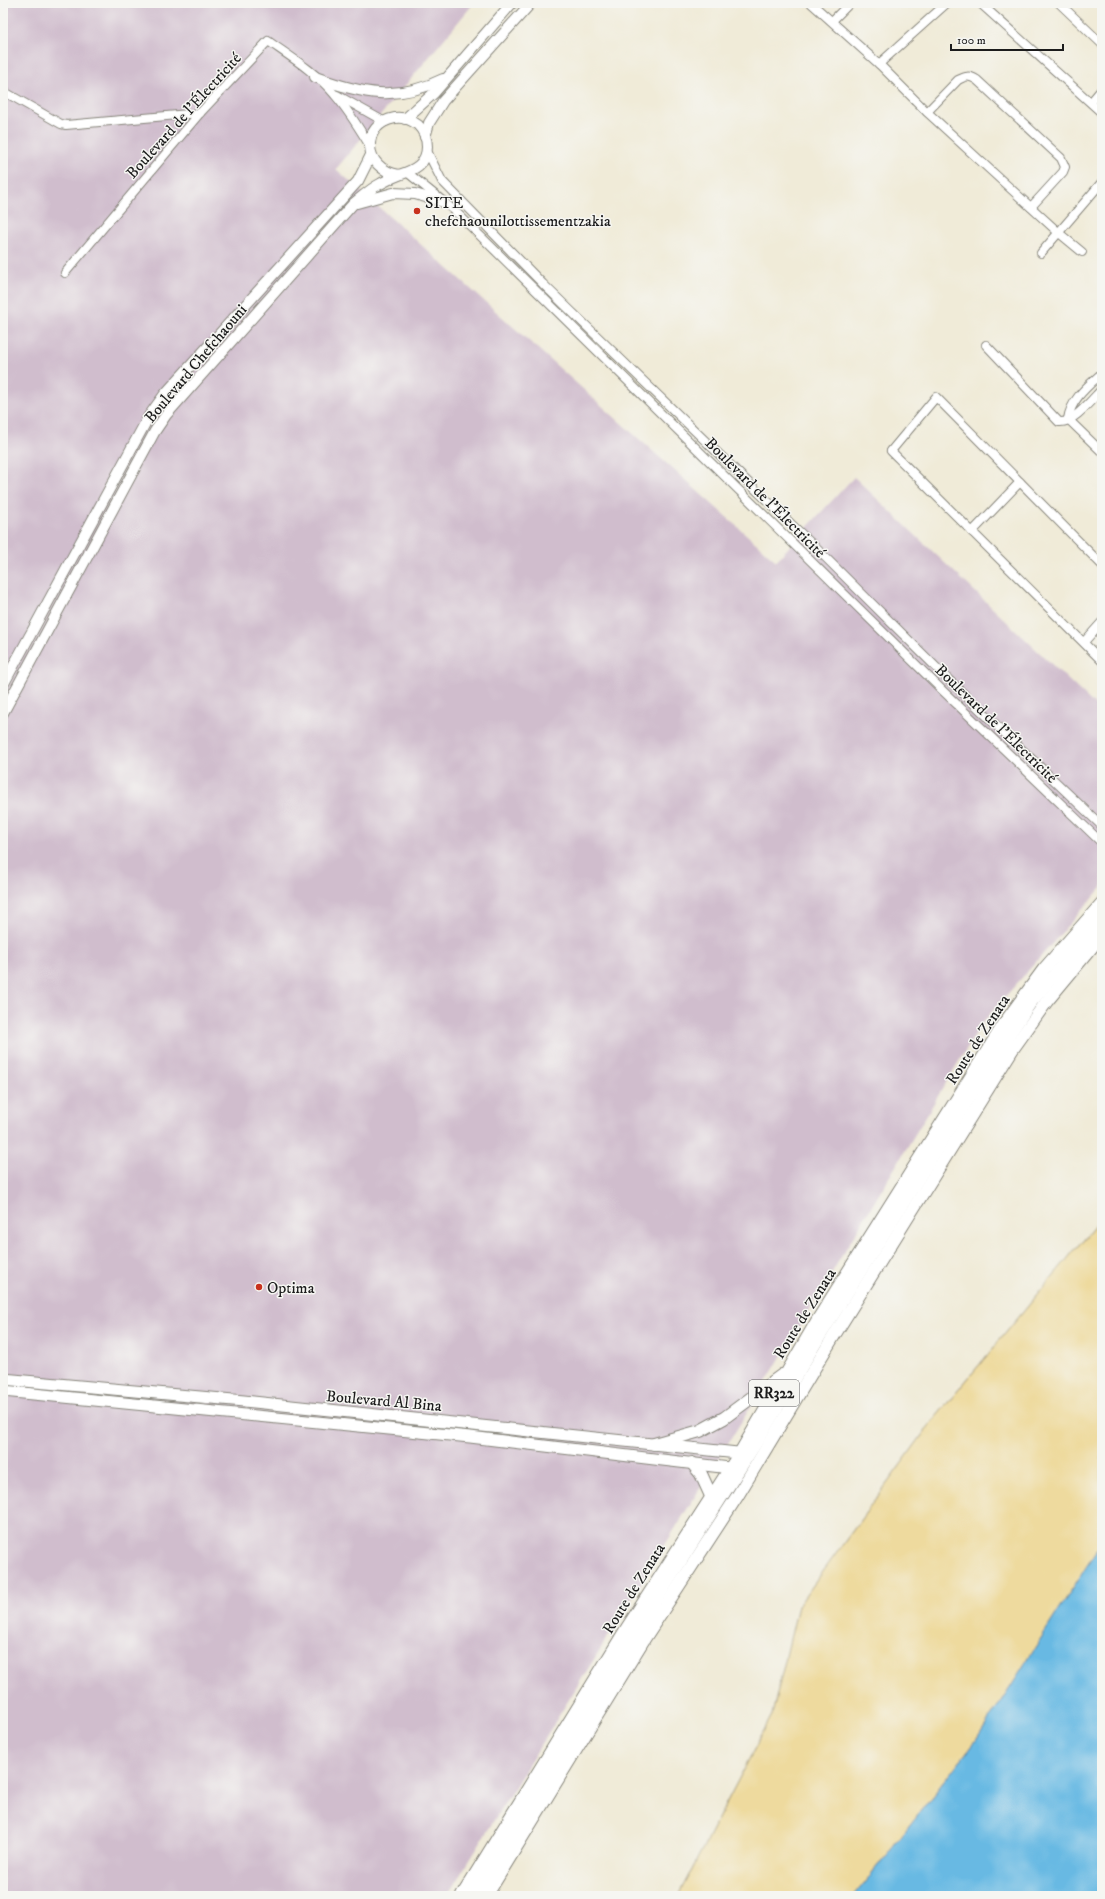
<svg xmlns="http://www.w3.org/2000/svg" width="1105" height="1899" font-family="'IM FELL DW Pica',serif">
<rect width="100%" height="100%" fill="#f6f6f2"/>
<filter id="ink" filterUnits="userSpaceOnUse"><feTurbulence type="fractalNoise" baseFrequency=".025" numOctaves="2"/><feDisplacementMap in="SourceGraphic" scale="8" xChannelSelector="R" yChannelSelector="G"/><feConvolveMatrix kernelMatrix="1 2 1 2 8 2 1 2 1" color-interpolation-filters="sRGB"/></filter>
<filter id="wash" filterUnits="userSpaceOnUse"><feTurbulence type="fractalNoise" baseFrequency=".012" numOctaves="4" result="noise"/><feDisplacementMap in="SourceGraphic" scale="16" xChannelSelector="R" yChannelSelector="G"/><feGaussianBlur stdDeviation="0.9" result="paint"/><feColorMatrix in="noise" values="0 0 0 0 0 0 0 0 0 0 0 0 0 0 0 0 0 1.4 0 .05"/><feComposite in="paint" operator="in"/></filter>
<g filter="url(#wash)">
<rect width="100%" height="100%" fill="#f0ebd8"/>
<path fill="#d0bdcd" d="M3 3H474L336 169 776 561 854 477 1102 712V887L982 1023 758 1395 447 1896H3Z"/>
<path fill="#eeda9e" stroke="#857b5d" d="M1102 1217V1542L1100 1546 977 1739 854 1896H678L772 1715 798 1606 931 1423Z"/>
<path fill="#68b9e3" stroke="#426a80" d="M1102 1542V1896H854L977 1739Z"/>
</g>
<g filter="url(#ink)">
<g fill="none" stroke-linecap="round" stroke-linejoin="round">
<defs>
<g id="minor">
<path d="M811 3 879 64 927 112 1059 233 1082 252"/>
<path d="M980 3 1102 113"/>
<path d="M1059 3 1102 44"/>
<path d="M832 21 850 3"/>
<path d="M879 64 947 3"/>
<path d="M3 91 61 124 66 125 200 113"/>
<path d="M337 95 385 122"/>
<path d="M1091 102 1102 89"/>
<path d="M927 112 958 80C966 76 969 75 977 80L1061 158 1065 167 1063 172 1031 207"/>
<path d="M427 151 442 181 543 284 814 546 951 682 1102 826"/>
<path d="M408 173 455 211 943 691 1102 843"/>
<path d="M1041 253 1102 182"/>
<path d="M65 273 200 113 268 41C291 57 317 73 335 95 349 111 359 128 370 146"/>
<path d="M986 345 1059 422C1073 424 1093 398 1102 389"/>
<path d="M1068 419C1071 399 1088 386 1102 373"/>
<path d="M1068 419 1102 452"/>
<path d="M972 532 1020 482"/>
<path d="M1102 565 936 397 891 451 1102 661"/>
<path d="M1084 642 1102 622"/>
</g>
<g id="tertiary">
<path d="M315 77C362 94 397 102 443 79"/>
<path d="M405 119 434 93 512 3"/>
<path d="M425 137 429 123 443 101 531 3"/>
<path d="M357 203 393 193 415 194 443 202"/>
<path d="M3 685 149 416 165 394 358 181 371 155"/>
<path d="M3 713 155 431 166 415 353 204C362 197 370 189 380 184 386 181 393 177 399 175 414 170 427 164 427 147 427 138 424 131 418 125 412 120 403 117 395 118 360 124 362 169 399 175"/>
</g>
<g id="secondary">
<path d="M3 1379 244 1401 747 1454"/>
<path d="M3 1391 470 1437 738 1469"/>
</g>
<g id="primary">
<path d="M654 1444 700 1431 724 1418 782 1375"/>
<path d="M692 1463 701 1474 711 1496"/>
<path d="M462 1896 627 1628 740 1453 817 1321 1006 1021 1044 969 1102 903"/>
<path d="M474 1896 635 1633 759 1438 815 1344 998 1051 1031 1002 1102 919"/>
<path d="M486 1896 644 1639 738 1495 835 1334 1012 1050 1047 1001 1102 935"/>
</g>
</defs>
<use href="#minor" stroke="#86847a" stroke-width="10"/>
<use href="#tertiary" stroke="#86847a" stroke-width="12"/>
<use href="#secondary" stroke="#86847a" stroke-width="13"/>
<use href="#primary" stroke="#86847a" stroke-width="14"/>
<use href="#minor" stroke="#fff" stroke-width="8"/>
<use href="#tertiary" stroke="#fff" stroke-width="10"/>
<use href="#secondary" stroke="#fff" stroke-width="11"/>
<use href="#primary" stroke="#fff" stroke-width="12"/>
</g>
</g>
<g fill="#c8321e" stroke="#f6f6f2" stroke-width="1.5">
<circle cx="417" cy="211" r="4"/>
<circle cx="259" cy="1287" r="4"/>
</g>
<g text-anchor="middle" stroke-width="3" stroke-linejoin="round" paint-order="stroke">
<rect fill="#f6f6f2" stroke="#5d5d5c" stroke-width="1" x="749" y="1380" width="50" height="26" rx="3"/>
<g font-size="15" font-weight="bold" fill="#1c1c1c">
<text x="774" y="1398">RR322</text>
</g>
<g font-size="16" fill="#1c1c1c" stroke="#f6f6f2">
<text transform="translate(183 115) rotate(-48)" y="6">Boulevard de l'Électricité</text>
<text transform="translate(195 363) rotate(-50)" y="6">Boulevard Chefchaouni</text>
<text transform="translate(766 497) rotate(45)" y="6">Boulevard de l'Électricité</text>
<text transform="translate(997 723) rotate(44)" y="6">Boulevard de l'Électricité</text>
<text transform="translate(977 1039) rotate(-57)" y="6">Route de Zenata</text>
<text transform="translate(804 1313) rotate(-58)" y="6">Route de Zenata</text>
<text transform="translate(384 1400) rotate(5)" y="6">Boulevard Al Bina</text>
<text transform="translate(633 1588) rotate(-58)" y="6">Route de Zenata</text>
</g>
<g font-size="16" fill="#1c1c1c" stroke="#f6f6f2" text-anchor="start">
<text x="425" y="208">SITE<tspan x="425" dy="18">chefchaounilottissementzakia</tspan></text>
<text x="267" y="1293">Optima</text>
</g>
</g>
<rect width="1105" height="1899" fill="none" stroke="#f6f6f2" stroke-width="16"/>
<path d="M951 44v6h112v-6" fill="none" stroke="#1c1c1c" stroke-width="2"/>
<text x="957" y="44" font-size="12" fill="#1c1c1c" stroke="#f6f6f2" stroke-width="3" paint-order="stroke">100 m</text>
</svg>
